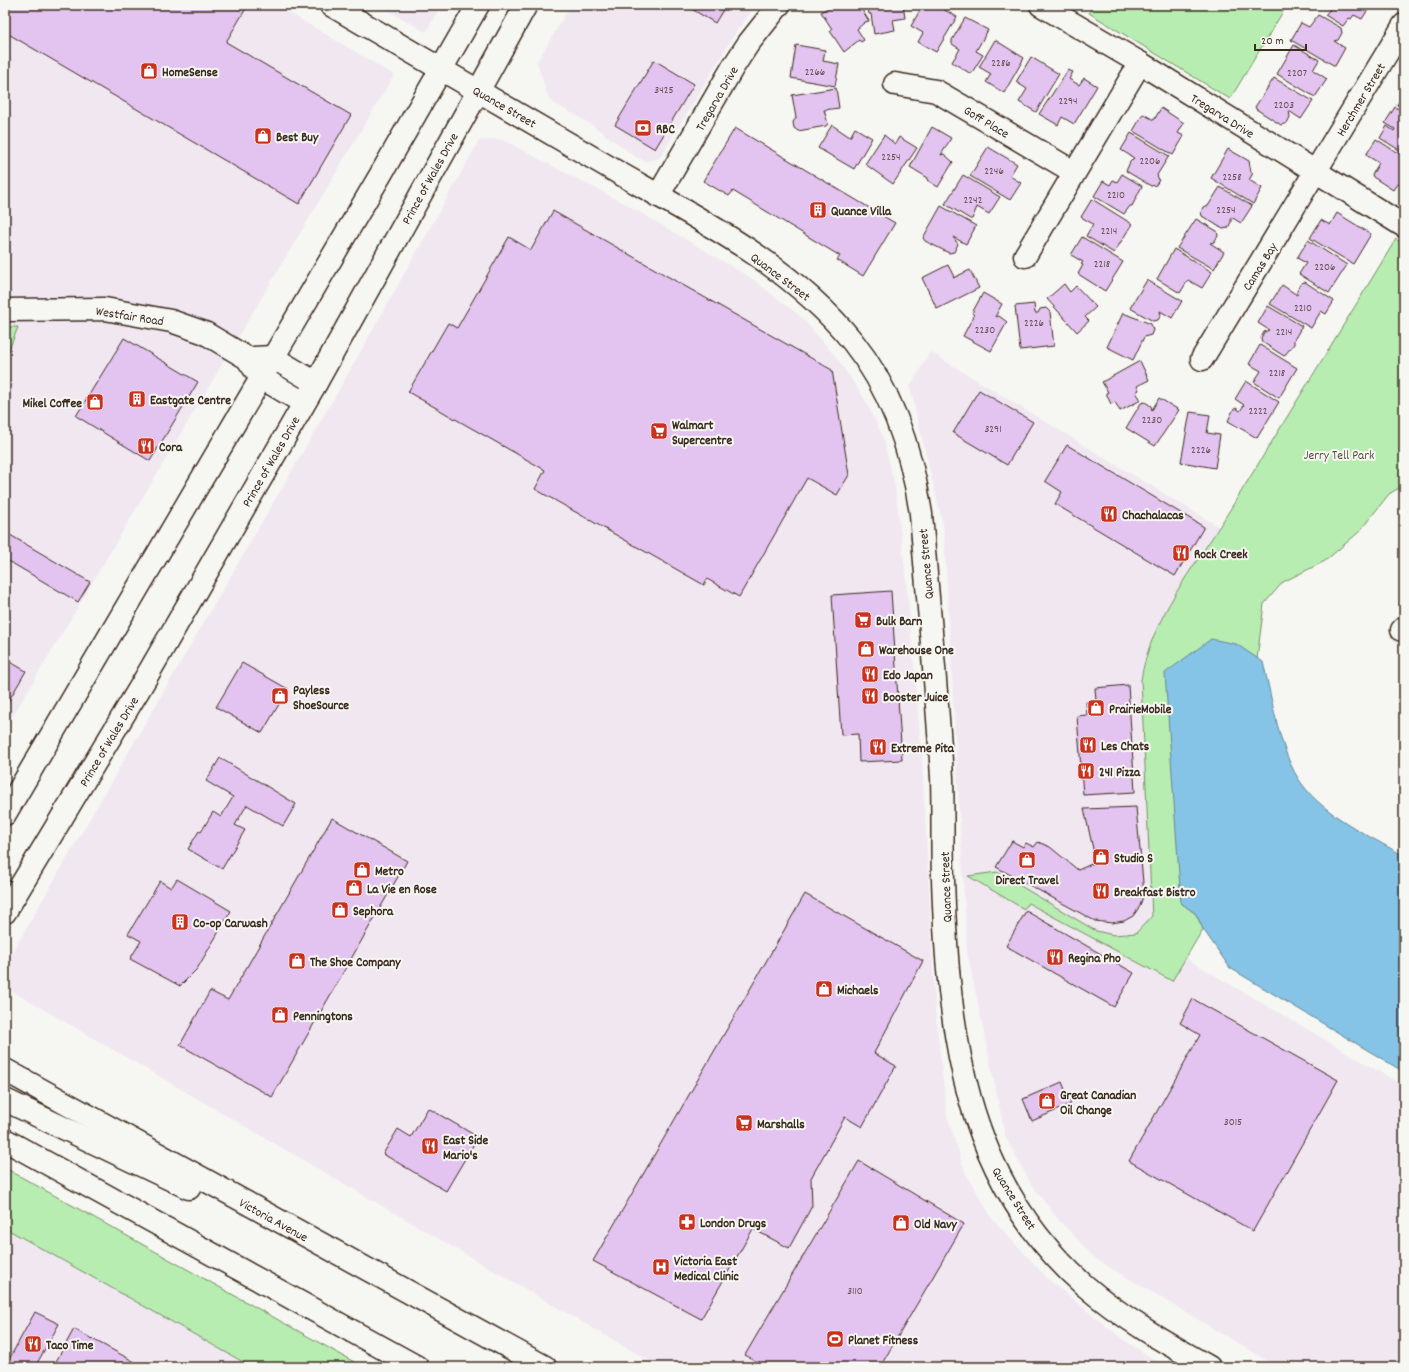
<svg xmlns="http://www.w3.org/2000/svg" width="1409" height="1372" font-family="Dekko,sans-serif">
<rect width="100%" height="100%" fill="#f6f6f2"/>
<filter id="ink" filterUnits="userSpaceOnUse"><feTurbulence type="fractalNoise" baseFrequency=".025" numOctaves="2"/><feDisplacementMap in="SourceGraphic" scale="8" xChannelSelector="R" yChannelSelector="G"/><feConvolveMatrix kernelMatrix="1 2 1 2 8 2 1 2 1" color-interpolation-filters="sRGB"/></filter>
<g filter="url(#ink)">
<g fill="#f0e7f1">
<path d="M5 5H276L394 75 5 729Z"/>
<path d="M379 5H441L426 32Z"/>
<path d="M571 5H756L737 30 661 156 657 159 646 161 636 157 591 124 549 100 537 62Z"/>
<path d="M501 139 629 206 751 278 801 317 836 357 864 398 883 437 895 487 906 578 922 760 935 1009 947 1116 965 1172 993 1220 1048 1279 1122 1339 1166 1367H660L5 987V965L347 376 479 141Z"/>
<path d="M930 352 1219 527 1209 540 1154 633 1143 663 1141 680 1152 916 1136 933 1115 935 1096 931 969 877 1024 909 1028 903 1172 980 1185 958 1404 1086V1367H1278L1096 1259 1058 1219 1031 1184 1006 1138 967 951 944 529 910 387Z"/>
<path d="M5 1228 252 1367H5Z"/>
</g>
<g fill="#b7edb0" stroke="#798c67">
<path d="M1093 5H1287L1230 99 1089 13Z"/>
<path d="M1396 239 1404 245V485L1389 494 1359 532 1325 561 1283 582 1264 604 1257 659 1236 644 1181 903 1196 914 1203 929 1172 981 1028 903 1024 909 968 876 997 872 1096 931 1114 935 1136 933 1152 916 1141 680C1150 619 1196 565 1228 513 1284 422 1340 331 1396 239Z"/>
<path d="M5 327H18L5 360Z"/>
<path d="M5 1168 363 1367H252L5 1228Z"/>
</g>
<path fill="#85c4e6" stroke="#678696" d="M1211 639 1236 644 1263 662C1272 698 1280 755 1302 784 1325 816 1370 836 1404 856V1072L1230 968 1203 929 1196 914 1181 903 1165 673Z"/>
<g fill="#e3c3f0" stroke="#3b2a1e">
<path d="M5 5H248L226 42 351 115 299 204 5 32Z"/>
<path d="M685 5H726L715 23Z"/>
<path d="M832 5H859L869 21 865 22 857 29 864 40 861 42 859 40 844 52 830 31 832 29 821 12Z"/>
<path d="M870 5H903L905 18 893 20 895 30 874 34 871 14H869L868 7Z"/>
<path d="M923 5H936L957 17 936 52 918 42 923 33 911 26Z"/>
<path d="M1326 5H1371L1362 19 1354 15 1351 19 1349 18 1343 26 1325 15 1330 9Z"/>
<path d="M1318 15 1341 28 1342 33 1338 40 1334 41 1345 48 1335 66 1291 40 1301 23 1309 27Z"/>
<path d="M965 18 988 30 976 51 983 55 971 74 952 62 960 49 952 44V40Z"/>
<path d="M995 40 1024 58 1004 93 986 82 991 74 979 67Z"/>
<path d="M796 45 825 50 823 61 839 64 835 86 791 78Z"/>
<path d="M1294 45 1319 60 1313 70 1327 79 1315 97 1277 74Z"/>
<path d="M1031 57 1059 74 1036 112 1019 102 1027 89 1016 82Z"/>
<path d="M654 60 694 84 655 149 615 125Z"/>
<path d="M1068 70 1073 72 1069 79 1079 85 1084 78 1097 86 1074 124 1062 117 1058 125 1039 114Z"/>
<path d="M1274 78 1313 101 1301 119 1289 111 1290 117 1287 123 1281 125 1256 109 1255 107Z"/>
<path d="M836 88 839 108 824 110 828 124 826 126 798 131 794 128 793 122 796 118 792 95Z"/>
<path d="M1404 93V109L1397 105Z"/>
<path d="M1395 107 1404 112V153L1380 138 1387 126 1394 131 1395 129 1385 123Z"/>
<path d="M1161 108 1184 123 1178 133 1184 136 1173 155 1133 131 1143 114 1154 120Z"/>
<path d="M832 125 850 137 855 128 872 138 854 169 818 148Z"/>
<path d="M932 127 951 138 941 155 944 154 953 162 938 187 927 180 928 178 910 167Z"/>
<path d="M735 128 895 223 863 276 837 260 840 256 733 191 729 196 703 181Z"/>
<path d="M1131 133 1169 156 1157 175 1159 180 1156 185 1151 186 1126 171 1130 162 1134 158 1121 150Z"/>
<path d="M884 135 895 144 899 137 917 148 893 184 865 164Z"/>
<path d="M1376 139 1404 157V180L1402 183 1397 184 1393 190 1373 177 1372 175 1379 163 1366 155Z"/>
<path d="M988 147 1017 164 1010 176 1021 183 1010 200 970 176Z"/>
<path d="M1228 149 1249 161 1251 172 1253 173 1249 180 1262 188 1253 204 1211 178Z"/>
<path d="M1122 174 1142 186 1132 206H1130L1124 214 1094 196 1103 181 1110 185 1113 180 1117 182Z"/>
<path d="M963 175 1000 197 989 214 977 207 972 219H970L945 204Z"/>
<path d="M1220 187 1252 206 1241 223 1231 217V222L1228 228 1223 229 1202 216 1201 212 1203 207 1208 206Z"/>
<path d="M1092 199 1132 224 1114 253 1086 236 1093 224 1081 217Z"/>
<path d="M941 206 976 226 966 244 953 237 958 244 954 252 949 253 925 241 923 238Z"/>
<path d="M553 211 832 370 849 475 837 495 807 478 739 597 707 579 704 585 535 489 545 470 408 392 448 323 457 328 509 237 531 250Z"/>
<path d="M1337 213 1371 234 1353 264 1310 238 1321 220 1330 225Z"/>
<path d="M1196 219 1217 231 1218 236 1214 242 1210 243 1224 252 1214 269 1177 248Z"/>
<path d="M1082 237 1123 262 1105 291 1078 274 1083 265 1081 264 1083 262 1071 255Z"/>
<path d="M1308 240 1347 265 1329 293 1299 274 1306 263 1297 258Z"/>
<path d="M1174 249 1212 272 1202 288 1188 280 1180 293 1157 279Z"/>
<path d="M948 265 954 277 953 278 970 270 979 288 937 309 922 278Z"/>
<path d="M1147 280 1182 301 1172 318 1160 311 1161 315 1158 320 1153 321 1130 308Z"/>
<path d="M1305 282 1334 301 1326 314 1321 311 1311 328 1270 304 1282 285 1297 295V290L1301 283Z"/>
<path d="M1064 284 1070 292 1076 286 1096 307 1085 317 1089 321 1077 332 1047 299Z"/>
<path d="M983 293 1002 304 995 317 999 316 1007 322 991 351 963 336 974 315 972 313Z"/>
<path d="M1034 304 1035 313H1038L1040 309 1046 308 1050 312 1054 346 1020 350 1015 306Z"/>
<path d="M1268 306 1302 326 1294 340V344L1284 356 1262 342 1261 338 1264 332 1269 330 1258 323Z"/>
<path d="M1123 313 1151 324 1153 330 1151 335 1144 337 1133 360 1107 347Z"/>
<path d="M124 338 198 382 150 461 76 416Z"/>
<path d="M1260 345 1297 368 1279 398 1254 382 1261 371 1249 364Z"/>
<path d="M1140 361 1149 380 1137 386 1139 390 1136 392 1141 400 1120 411 1115 402 1111 404 1110 402 1106 393 1108 392 1102 382Z"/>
<path d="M1246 381 1279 402 1257 438 1228 421 1233 410 1236 408 1240 411 1244 405 1235 399Z"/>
<path d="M979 390 1033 422 1007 465 953 433Z"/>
<path d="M1159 398 1179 410 1155 446 1126 428 1141 403 1145 402 1151 406 1152 410Z"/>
<path d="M1190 412 1210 415 1207 433 1220 435 1215 468 1181 462Z"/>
<path d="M1067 445 1204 527 1175 576 1055 504 1062 492 1045 481Z"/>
<path d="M5 532 90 582 78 602 5 559Z"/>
<path d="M891 591 902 760 859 762 858 734 841 735 832 595Z"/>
<path d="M5 659 26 671 5 707Z"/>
<path d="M242 663 288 689 262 733 216 707Z"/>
<path d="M1128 685 1135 792 1083 795 1077 716 1087 715 1086 702 1096 701 1095 688Z"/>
<path d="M220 758 296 804 283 826 247 805 235 825 245 830 222 869 188 849 199 831 201 832 213 812 221 817 233 797 206 781Z"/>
<path d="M1136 807 1144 893 1140 906 1133 916 1124 921 1112 923 1095 921 996 867 1012 841 1023 847 1026 843 1034 847 1038 842 1050 847 1078 870 1096 862 1084 809Z"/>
<path d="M332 818 407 861 272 1097 180 1045 210 991 228 1000Z"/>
<path d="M177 879 231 911 197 969 180 986 130 959 141 941 128 934 160 881 171 888Z"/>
<path d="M805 894 923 961 874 1053 896 1066 862 1127 845 1117 811 1178 812 1206 789 1248 753 1229 701 1319 593 1261Z"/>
<path d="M1026 911 1134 973 1114 1007 1006 946Z"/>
<path d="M1193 999 1338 1080 1253 1231 1129 1161 1200 1035 1180 1023Z"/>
<path d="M1062 1082 1071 1104 1032 1121 1023 1099Z"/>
<path d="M428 1108 478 1137 446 1191 383 1154 398 1129 411 1137Z"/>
<path d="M859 1161 964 1224 880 1367H767L745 1355Z"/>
<path d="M35 1312 59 1324 35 1367H14L7 1363Z"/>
<path d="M74 1329 144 1367H53Z"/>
</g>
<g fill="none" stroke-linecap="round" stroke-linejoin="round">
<defs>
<g id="minor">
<path d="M331 5C425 60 518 114 612 169 697 218 790 264 853 342 892 391 912 452 921 514 928 602 937 690 942 778 943 812 942 846 943 879 948 1031 963 1178 1084 1285 1122 1318 1166 1343 1209 1367"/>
<path d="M1041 5 1140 63 1404 226"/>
<path d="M895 84 936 91 1074 172"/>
<path d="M658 196 733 67 748 44 779 5"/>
<path d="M1025 256 1140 63"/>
<path d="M5 310 105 309 171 321 205 333 247 358 260 377 304 403"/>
<path d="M254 358 272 357 316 383"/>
<path d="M1202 359 1404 25"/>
<path d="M1402 630 1404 628"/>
</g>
<g id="major">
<path d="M5 814 381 174 478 5"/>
<path d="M5 912 141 686 316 383 526 5"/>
</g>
<g id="highway">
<path d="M5 1070 545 1367"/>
<path d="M5 1100 189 1188"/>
<path d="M5 1140 417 1367"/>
</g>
</defs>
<use href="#minor" stroke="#3b2a1e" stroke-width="25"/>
<use href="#major" stroke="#3b2a1e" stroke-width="25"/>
<use href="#highway" stroke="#3b2a1e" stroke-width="25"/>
<use href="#minor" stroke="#f6f6f2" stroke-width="22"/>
<use href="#major" stroke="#f6f6f2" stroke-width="22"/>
<use href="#highway" stroke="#f6f6f2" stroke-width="22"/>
</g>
</g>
<defs>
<symbol id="shop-square" viewBox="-11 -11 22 22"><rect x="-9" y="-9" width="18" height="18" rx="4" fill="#c8321e" stroke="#f6f6f2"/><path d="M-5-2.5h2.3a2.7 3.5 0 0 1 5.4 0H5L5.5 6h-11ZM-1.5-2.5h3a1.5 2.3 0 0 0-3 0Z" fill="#fff"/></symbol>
<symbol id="bank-square" viewBox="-11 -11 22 22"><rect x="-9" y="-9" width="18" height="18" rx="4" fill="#c8321e" stroke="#f6f6f2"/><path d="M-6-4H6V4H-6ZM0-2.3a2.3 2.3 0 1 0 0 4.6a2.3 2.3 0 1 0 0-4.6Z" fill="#fff"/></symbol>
<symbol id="building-square" viewBox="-11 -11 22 22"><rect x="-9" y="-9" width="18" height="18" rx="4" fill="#c8321e" stroke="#f6f6f2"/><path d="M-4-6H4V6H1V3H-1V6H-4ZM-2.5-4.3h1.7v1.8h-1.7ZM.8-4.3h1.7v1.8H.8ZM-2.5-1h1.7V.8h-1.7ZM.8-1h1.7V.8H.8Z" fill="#fff"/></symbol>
<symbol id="supermarket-square" viewBox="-11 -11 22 22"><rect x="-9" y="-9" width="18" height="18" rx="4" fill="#c8321e" stroke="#f6f6f2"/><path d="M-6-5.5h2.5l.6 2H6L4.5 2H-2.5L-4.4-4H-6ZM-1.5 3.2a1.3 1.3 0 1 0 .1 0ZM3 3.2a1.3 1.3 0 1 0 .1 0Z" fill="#fff"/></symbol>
<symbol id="restaurant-square" viewBox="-11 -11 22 22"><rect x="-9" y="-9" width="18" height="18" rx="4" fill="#c8321e" stroke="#f6f6f2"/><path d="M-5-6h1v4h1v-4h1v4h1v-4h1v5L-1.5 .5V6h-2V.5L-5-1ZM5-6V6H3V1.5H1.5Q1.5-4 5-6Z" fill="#fff"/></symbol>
<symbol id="pharmacy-square" viewBox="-11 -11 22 22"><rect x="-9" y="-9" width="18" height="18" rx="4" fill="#c8321e" stroke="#f6f6f2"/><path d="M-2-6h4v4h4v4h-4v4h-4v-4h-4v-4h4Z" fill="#fff"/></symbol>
<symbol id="hospital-square" viewBox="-11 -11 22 22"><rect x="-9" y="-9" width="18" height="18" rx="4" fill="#c8321e" stroke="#f6f6f2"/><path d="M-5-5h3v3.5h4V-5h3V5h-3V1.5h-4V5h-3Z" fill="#fff"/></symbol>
<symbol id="stadium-square" viewBox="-11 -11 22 22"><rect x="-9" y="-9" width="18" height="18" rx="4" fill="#c8321e" stroke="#f6f6f2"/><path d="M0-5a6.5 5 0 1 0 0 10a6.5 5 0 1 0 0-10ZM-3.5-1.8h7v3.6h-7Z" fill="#fff"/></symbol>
</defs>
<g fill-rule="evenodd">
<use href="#shop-square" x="139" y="61" width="20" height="20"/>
<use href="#bank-square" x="633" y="118" width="20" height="20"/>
<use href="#shop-square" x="253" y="126" width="20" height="20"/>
<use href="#building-square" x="808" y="200" width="20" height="20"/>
<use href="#building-square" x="127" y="389" width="20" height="20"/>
<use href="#shop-square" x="85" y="392" width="20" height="20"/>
<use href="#supermarket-square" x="649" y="421" width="20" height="20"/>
<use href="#restaurant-square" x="136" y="436" width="20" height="20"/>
<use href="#restaurant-square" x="1099" y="504" width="20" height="20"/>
<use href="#restaurant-square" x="1171" y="543" width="20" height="20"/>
<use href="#supermarket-square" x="853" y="610" width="20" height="20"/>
<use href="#shop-square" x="856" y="639" width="20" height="20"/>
<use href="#restaurant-square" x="860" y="664" width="20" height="20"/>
<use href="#shop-square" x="270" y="686" width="20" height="20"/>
<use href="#restaurant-square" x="860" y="686" width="20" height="20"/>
<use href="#shop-square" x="1086" y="698" width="20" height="20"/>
<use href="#restaurant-square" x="1078" y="735" width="20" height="20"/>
<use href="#restaurant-square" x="868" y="737" width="20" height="20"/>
<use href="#restaurant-square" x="1076" y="761" width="20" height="20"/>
<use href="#shop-square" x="1091" y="847" width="20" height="20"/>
<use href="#shop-square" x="1017" y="850" width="20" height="20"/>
<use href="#shop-square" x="352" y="860" width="20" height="20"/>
<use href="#shop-square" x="344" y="878" width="20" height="20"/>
<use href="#restaurant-square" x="1091" y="881" width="20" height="20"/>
<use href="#shop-square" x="330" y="900" width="20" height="20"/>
<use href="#building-square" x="170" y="912" width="20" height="20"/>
<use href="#restaurant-square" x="1045" y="947" width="20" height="20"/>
<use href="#shop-square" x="287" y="951" width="20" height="20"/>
<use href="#shop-square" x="814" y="979" width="20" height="20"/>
<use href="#shop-square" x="270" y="1005" width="20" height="20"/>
<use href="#shop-square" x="1037" y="1091" width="20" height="20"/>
<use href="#supermarket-square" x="734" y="1113" width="20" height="20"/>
<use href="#restaurant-square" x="420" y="1136" width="20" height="20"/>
<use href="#pharmacy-square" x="677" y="1212" width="20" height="20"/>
<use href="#shop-square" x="891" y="1213" width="20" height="20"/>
<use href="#hospital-square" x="651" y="1257" width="20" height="20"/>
<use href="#stadium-square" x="825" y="1329" width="20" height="20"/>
<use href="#restaurant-square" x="23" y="1334" width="20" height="20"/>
</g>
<g text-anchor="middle" stroke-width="4" stroke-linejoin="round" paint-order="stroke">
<g font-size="11" fill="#655052">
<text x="1001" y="66">2286</text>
<text x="815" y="75">2266</text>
<text x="1297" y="76">2207</text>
<text x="664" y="93">3425</text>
<text x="1068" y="104">2294</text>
<text x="1284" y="108">2203</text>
<text x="891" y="160">2254</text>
<text x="1150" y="164">2206</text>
<text x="994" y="174">2246</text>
<text x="1232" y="180">2258</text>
<text x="1116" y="198">2210</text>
<text x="973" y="203">2242</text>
<text x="1226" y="213">2254</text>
<text x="1109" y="234">2214</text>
<text x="1102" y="267">2218</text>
<text x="1325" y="270">2206</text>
<text x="1303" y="311">2210</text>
<text x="1034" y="326">2226</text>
<text x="985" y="333">2230</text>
<text x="1284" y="335">2214</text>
<text x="1277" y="376">2218</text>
<text x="1258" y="414">2222</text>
<text x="1152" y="423">2230</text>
<text x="993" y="432">3291</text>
<text x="1201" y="453">2226</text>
<text x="1233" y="1125">3015</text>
<text x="855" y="1294">3110</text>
</g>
<g font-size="13" font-weight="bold" fill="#3b2a1e" stroke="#f6f6f2" text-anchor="start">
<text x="162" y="76">HomeSense</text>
<text x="656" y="133">RBC</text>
<text x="276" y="141">Best Buy</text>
<text x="831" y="215">Quance Villa</text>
<text x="150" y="404">Eastgate Centre</text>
<text x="82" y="407" text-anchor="end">Mikel Coffee</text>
<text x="672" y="429">Walmart<tspan x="672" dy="15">Supercentre</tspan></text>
<text x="159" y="451">Cora</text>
<text x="1122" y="519">Chachalacas</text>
<text x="1194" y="558">Rock Creek</text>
<text x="876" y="625">Bulk Barn</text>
<text x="879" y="654">Warehouse One</text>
<text x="883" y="679">Edo Japan</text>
<text x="293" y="694">Payless<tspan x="293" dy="15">ShoeSource</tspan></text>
<text x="883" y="701">Booster Juice</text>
<text x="1109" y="713">PrairieMobile</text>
<text x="1101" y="750">Les Chats</text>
<text x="891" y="752">Extreme Pita</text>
<text x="1099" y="776">241 Pizza</text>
<text x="1114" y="862">Studio S</text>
<text x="375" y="875">Metro</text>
<text x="1027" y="884" text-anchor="middle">Direct Travel</text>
<text x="367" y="893">La Vie en Rose</text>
<text x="1114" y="896">Breakfast Bistro</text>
<text x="353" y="915">Sephora</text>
<text x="193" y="927">Co-op Carwash</text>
<text x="1068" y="962">Regina Pho</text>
<text x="310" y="966">The Shoe Company</text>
<text x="837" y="994">Michaels</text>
<text x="293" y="1020">Penningtons</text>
<text x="1060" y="1099">Great Canadian<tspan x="1060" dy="15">Oil Change</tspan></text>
<text x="757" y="1128">Marshalls</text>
<text x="443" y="1144">East Side<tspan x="443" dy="15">Mario's</tspan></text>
<text x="700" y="1227">London Drugs</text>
<text x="914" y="1228">Old Navy</text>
<text x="674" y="1265">Victoria East<tspan x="674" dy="15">Medical Clinic</tspan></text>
<text x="848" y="1344">Planet Fitness</text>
<text x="46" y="1349">Taco Time</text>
</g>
<g font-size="13" fill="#3b2a1e" stroke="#f6f6f2">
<text transform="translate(716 98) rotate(-60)" y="5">Tregarva Drive</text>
<text transform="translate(1360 99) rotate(-59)" y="5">Herchmer Street</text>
<text transform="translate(505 106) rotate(30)" y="5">Quance Street</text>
<text transform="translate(1223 115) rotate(32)" y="5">Tregarva Drive</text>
<text transform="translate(987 121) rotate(31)" y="5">Goff Place</text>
<text transform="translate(429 178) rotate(-61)" y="5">Prince of Wales Drive</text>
<text transform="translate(1259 266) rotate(-58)" y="5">Camas Bay</text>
<text transform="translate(781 276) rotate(37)" y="5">Quance Street</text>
<text transform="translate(130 315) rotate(9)" y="5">Westfair Road</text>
<text transform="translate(270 461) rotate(-60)" y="5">Prince of Wales Drive</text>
<text transform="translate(925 564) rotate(-95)" y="5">Quance Street</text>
<text transform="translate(108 741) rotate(-59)" y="5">Prince of Wales Drive</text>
<text transform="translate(945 887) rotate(-92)" y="5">Quance Street</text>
<text transform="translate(1015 1198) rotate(58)" y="5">Quance Street</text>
<text transform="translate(274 1219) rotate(29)" y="5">Victoria Avenue</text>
</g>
<g font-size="13" fill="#54513b" stroke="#f6f6f2">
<text x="1339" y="459">Jerry Tell Park</text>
</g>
</g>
<rect width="1409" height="1372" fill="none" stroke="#f6f6f2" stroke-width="20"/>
<rect x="10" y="10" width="1389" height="1352" fill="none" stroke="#3b2a1e" stroke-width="1.5" filter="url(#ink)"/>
<path d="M1255 44v6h51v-6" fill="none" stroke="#3b2a1e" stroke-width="2"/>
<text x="1261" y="44" font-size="12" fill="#3b2a1e" stroke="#f6f6f2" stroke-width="3" paint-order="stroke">20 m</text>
</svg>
